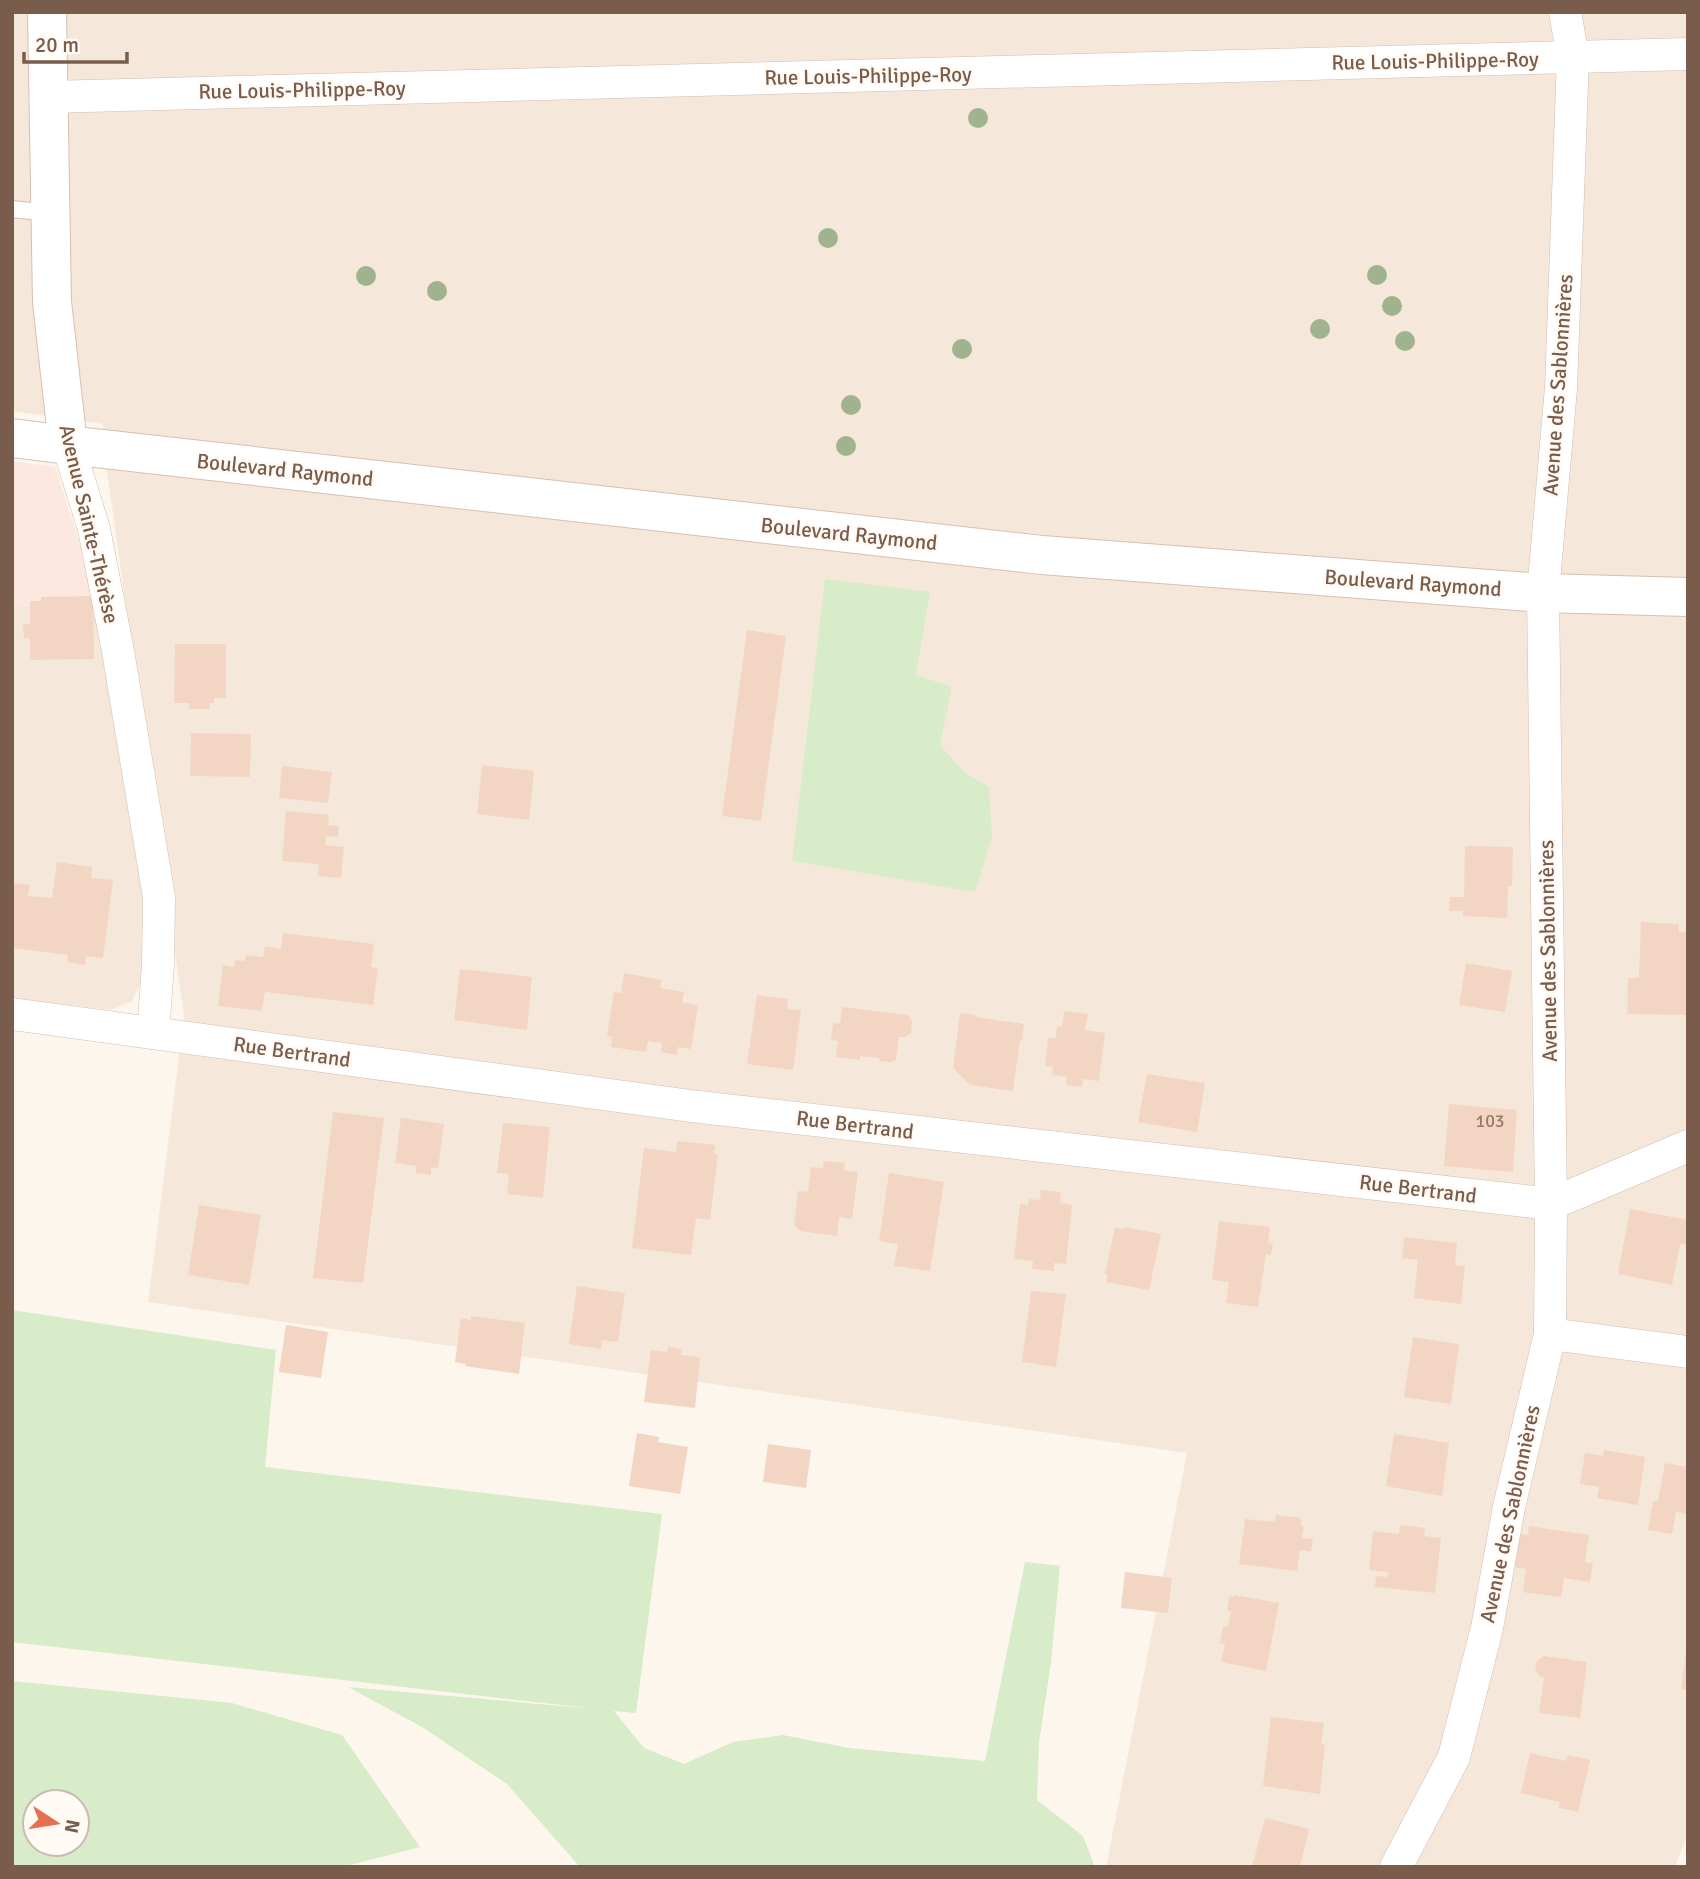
<svg xmlns="http://www.w3.org/2000/svg" width="1700" height="1879" font-family="Signika,sans-serif">
<rect width="100%" height="100%" fill="#fdf6ec"/>
<g fill="#f5e8da">
<path d="M12 12H1688V1833L1675 1867H1106L1187 1453 148 1302 184 1016 107 471 103 424 12 411Z"/>
<path d="M12 603 102 611 146 866 143 978 132 1001 111 1010 12 998Z"/>
</g>
<path fill="#fde8e0" d="M12 461 55 467 103 615 12 605Z"/>
<g fill="#d8ecc9" fill-rule="evenodd">
<path d="M825 579 930 592 916 675 952 687 940 745 964 772 989 787 992 836 975 892 792 861Z"/>
<path d="M12 1310 276 1350 265 1467 662 1514 636 1713 614 1711 644 1748 684 1764 733 1742 783 1735 849 1748 985 1761 1025 1562 1060 1566 1051 1663 1039 1742 1037 1800 1083 1836 1095 1867H580L507 1784 422 1727 348 1687 596 1709 12 1642Z"/>
<path d="M12 1681 232 1703 342 1735 420 1847 343 1867H12ZM35 1802H77V1844H35Z"/>
</g>
<g fill="#f3d5c3">
<path d="M93 596 94 659 30 660V638L24 639 23 624H30V601H41V597Z"/>
<path d="M747 630 786 636 761 821 722 816Z"/>
<path d="M175 644H226V698H214V703H209L210 709H189V703H174Z"/>
<path d="M191 733 251 734 250 777 190 776Z"/>
<path d="M482 765 534 771 529 820 477 814Z"/>
<path d="M282 766 332 772 328 803 279 798Z"/>
<path d="M286 811 329 815 328 825 339 826 338 837 326 836 325 845 344 847 341 878 318 876 319 864 282 861Z"/>
<path d="M1465 846 1513 847 1512 886H1508L1507 918 1463 916V911H1449L1450 897H1464Z"/>
<path d="M57 862 92 867 91 878 113 880 103 958 86 956 85 965 67 962 68 955 12 948 13 883 30 885 28 896 52 898Z"/>
<path d="M1641 922 1679 924V932H1688L1686 1015 1627 1014 1628 978H1639Z"/>
<path d="M283 933 374 944 371 967 378 968 373 1005 265 992 262 1011 218 1006 223 965 234 967 235 960 245 961 246 955 263 957 265 946 281 949Z"/>
<path d="M1466 963 1512 971 1505 1012 1459 1005Z"/>
<path d="M460 969 532 977 527 1030 454 1020Z"/>
<path d="M624 973 662 980 660 988 684 992 682 1002 698 1005 691 1049 678 1047 677 1055 661 1052 662 1043 648 1041 646 1052 611 1047 612 1037 607 1036 614 992 621 993Z"/>
<path d="M757 995 788 999 787 1009 801 1010 793 1070 747 1064Z"/>
<path d="M842 1007 908 1015 912 1021 911 1033 905 1037H899L896 1060 890 1062 880 1061 878 1058 860 1056V1060L836 1057 838 1041 831 1040 833 1023 840 1024Z"/>
<path d="M1064 1011 1088 1014 1085 1030 1105 1033 1099 1081 1083 1079 1082 1087 1066 1085 1067 1077 1052 1075 1053 1067 1045 1066 1048 1038H1056L1057 1026 1062 1027Z"/>
<path d="M960 1013 975 1015V1017L1024 1024 1022 1041 1020 1040 1013 1091 970 1085 953 1068Z"/>
<path d="M1147 1074 1205 1083 1197 1132 1138 1122Z"/>
<path d="M1449 1104 1517 1110 1513 1172 1444 1166Z"/>
<path d="M333 1112 384 1118 363 1283 313 1278Z"/>
<path d="M401 1118 444 1124 438 1168 431 1167V1175L416 1173V1166L395 1163Z"/>
<path d="M503 1123 550 1127 543 1198 507 1194 509 1174 497 1173Z"/>
<path d="M677 1141 715 1145 714 1154H718L710 1220 696 1218 691 1255 632 1248 644 1148 676 1152Z"/>
<path d="M824 1161 845 1163 844 1171 858 1172 852 1219 839 1217 837 1236 800 1231 794 1224 798 1191 808 1192 811 1167 823 1168Z"/>
<path d="M889 1173 944 1182 930 1271 894 1266 898 1244 879 1241Z"/>
<path d="M1041 1190 1061 1192 1060 1203 1072 1205 1066 1264 1054 1263V1271L1032 1269 1033 1261 1014 1259 1020 1204 1028 1205 1029 1199 1040 1200Z"/>
<path d="M199 1205 261 1215 249 1285 188 1275Z"/>
<path d="M1630 1209 1688 1220V1245L1680 1244 1672 1285 1618 1274Z"/>
<path d="M1219 1221 1270 1227 1268 1243 1273 1244 1271 1255 1266 1254 1258 1307 1226 1303 1229 1282 1212 1280Z"/>
<path d="M1115 1227 1124 1229 1125 1227 1161 1234 1149 1290 1106 1282 1108 1274H1105Z"/>
<path d="M1404 1237 1457 1243 1455 1265 1465 1266 1461 1304 1414 1298 1418 1260 1402 1258Z"/>
<path d="M577 1286 625 1293 618 1342 602 1340 601 1349 569 1344Z"/>
<path d="M1031 1291 1066 1294 1056 1367 1022 1362Z"/>
<path d="M471 1316 525 1323 519 1374 465 1366 466 1364 455 1362 461 1318 471 1320Z"/>
<path d="M286 1325 328 1332 321 1378 279 1372Z"/>
<path d="M1413 1337 1459 1344 1451 1404 1404 1397Z"/>
<path d="M668 1347 682 1349 681 1355 700 1357 695 1408 644 1402 651 1350 667 1352Z"/>
<path d="M637 1433 659 1437 658 1442 688 1447 680 1494 629 1486Z"/>
<path d="M1394 1434 1449 1443 1442 1496 1386 1486Z"/>
<path d="M768 1444 811 1450 806 1488 763 1482Z"/>
<path d="M1604 1450 1645 1457 1638 1505 1597 1498 1599 1487 1580 1484 1585 1453 1603 1456Z"/>
<path d="M1665 1463 1688 1467V1514L1676 1512 1672 1534 1648 1530 1653 1501H1658Z"/>
<path d="M1276 1515 1301 1518V1526H1304L1302 1538 1313 1539 1311 1552 1300 1550 1297 1571 1239 1564 1245 1519 1275 1522Z"/>
<path d="M1400 1525 1425 1528 1424 1536 1441 1538 1435 1593 1375 1587 1376 1576 1387 1577 1388 1572 1369 1570 1373 1531 1399 1534Z"/>
<path d="M1529 1526 1589 1535 1585 1562 1593 1563 1590 1582 1564 1578 1561 1597 1523 1592 1526 1569 1514 1567 1518 1534 1528 1535Z"/>
<path d="M1125 1572 1172 1578 1168 1613 1121 1608Z"/>
<path d="M1234 1595 1279 1603 1266 1671 1221 1662 1225 1644 1220 1643 1223 1626 1228 1627 1231 1611 1227 1610 1229 1596 1234 1597Z"/>
<path d="M1686 1653H1688V1690L1681 1689Z"/>
<path d="M1544 1656 1587 1662 1580 1718 1539 1713 1544 1677H1541L1535 1670 1537 1661Z"/>
<path d="M1271 1717 1324 1723 1321 1744 1325 1745 1320 1794 1263 1786Z"/>
<path d="M1530 1753 1566 1761 1568 1755 1590 1760 1578 1812 1559 1808 1560 1802 1521 1793Z"/>
<path d="M1265 1818 1309 1829 1300 1867H1252Z"/>
</g>
<g fill="none" stroke-linecap="round" stroke-linejoin="round">
<defs>
<path id="lane" d="M12 209 51 213"/>
<g id="street">
<path d="M49 97 1688 54"/>
<path d="M68 445 94 529 118 651 159 897 158 965 153 1033"/>
<path d="M12 1014 691 1106 1551 1204 1688 1146"/>
<path d="M1550 1334 1688 1352"/>
<path d="M1396 1867 1454 1757 1487 1628 1509 1507 1550 1334 1551 1204 1543 593 1561 388 1573 57 1565 12"/>
</g>
<g id="secondary">
<path d="M47 12 52 302 68 445"/>
<path d="M12 438 68 445 1042 555 1543 593 1688 597"/>
</g>
</defs>
<use href="#lane" stroke="#d1beb0" stroke-width="18"/>
<use href="#street" stroke="#d1beb0" stroke-width="33"/>
<use href="#secondary" stroke="#d6c0b0" stroke-width="40"/>
<use href="#lane" stroke="#fff" stroke-width="16"/>
<use href="#street" stroke="#fff" stroke-width="32"/>
<use href="#secondary" stroke="#fff" stroke-width="38"/>
</g>
<g fill="#a0b28e">
<circle cx="978" cy="118" r="10"/>
<circle cx="828" cy="238" r="10"/>
<circle cx="1377" cy="275" r="10"/>
<circle cx="366" cy="276" r="10"/>
<circle cx="437" cy="291" r="10"/>
<circle cx="1392" cy="306" r="10"/>
<circle cx="1320" cy="329" r="10"/>
<circle cx="1405" cy="341" r="10"/>
<circle cx="962" cy="349" r="10"/>
<circle cx="851" cy="405" r="10"/>
<circle cx="846" cy="446" r="10"/>
</g>
<g text-anchor="middle" stroke-width="5" stroke-linejoin="round" paint-order="stroke">
<g font-size="18" fill="#987a6a">
<text x="1490" y="1127">103</text>
</g>
<g font-size="21" fill="#7a5c4d" stroke="#fffaf3">
<text transform="translate(1435 61) rotate(-1)" y="7">Rue Louis-Philippe-Roy</text>
<text transform="translate(868 76) rotate(-1)" y="7">Rue Louis-Philippe-Roy</text>
<text transform="translate(302 90) rotate(-1)" y="7">Rue Louis-Philippe-Roy</text>
<text transform="translate(1558 385) rotate(-86)" y="7">Avenue des Sablonnières</text>
<text transform="translate(285 470) rotate(6)" y="7">Boulevard Raymond</text>
<text transform="translate(89 524) rotate(77)" y="7">Avenue Sainte-Thérèse</text>
<text transform="translate(849 534) rotate(6)" y="7">Boulevard Raymond</text>
<text transform="translate(1413 583) rotate(4)" y="7">Boulevard Raymond</text>
<text transform="translate(1548 951) rotate(-91)" y="7">Avenue des Sablonnières</text>
<text transform="translate(292 1052) rotate(8)" y="7">Rue Bertrand</text>
<text transform="translate(855 1125) rotate(7)" y="7">Rue Bertrand</text>
<text transform="translate(1418 1189) rotate(7)" y="7">Rue Bertrand</text>
<text transform="translate(1510 1514) rotate(-78)" y="7">Avenue des Sablonnières</text>
</g>
</g>
<rect width="1700" height="1879" fill="none" stroke="#7a5c4d" stroke-width="28"/>
<g transform="translate(56 1823) rotate(102)"><circle r="33" fill="#fffaf3" stroke="#cabbb1" stroke-width="2"/>
<path d="M0-5L12 26L0 18L-12 26Z" fill="#e76f51"/>
<text y="-10" font-size="19" font-weight="bold" text-anchor="middle" fill="#7a5c4d">N</text>
</g>
<path d="M24 52v10h103v-10" fill="none" stroke="#7a5c4d" stroke-width="3.5"/>
<text x="35" y="52" font-size="21" fill="#7a5c4d" stroke="#fffaf3" stroke-width="5" paint-order="stroke">20 m</text>
</svg>
